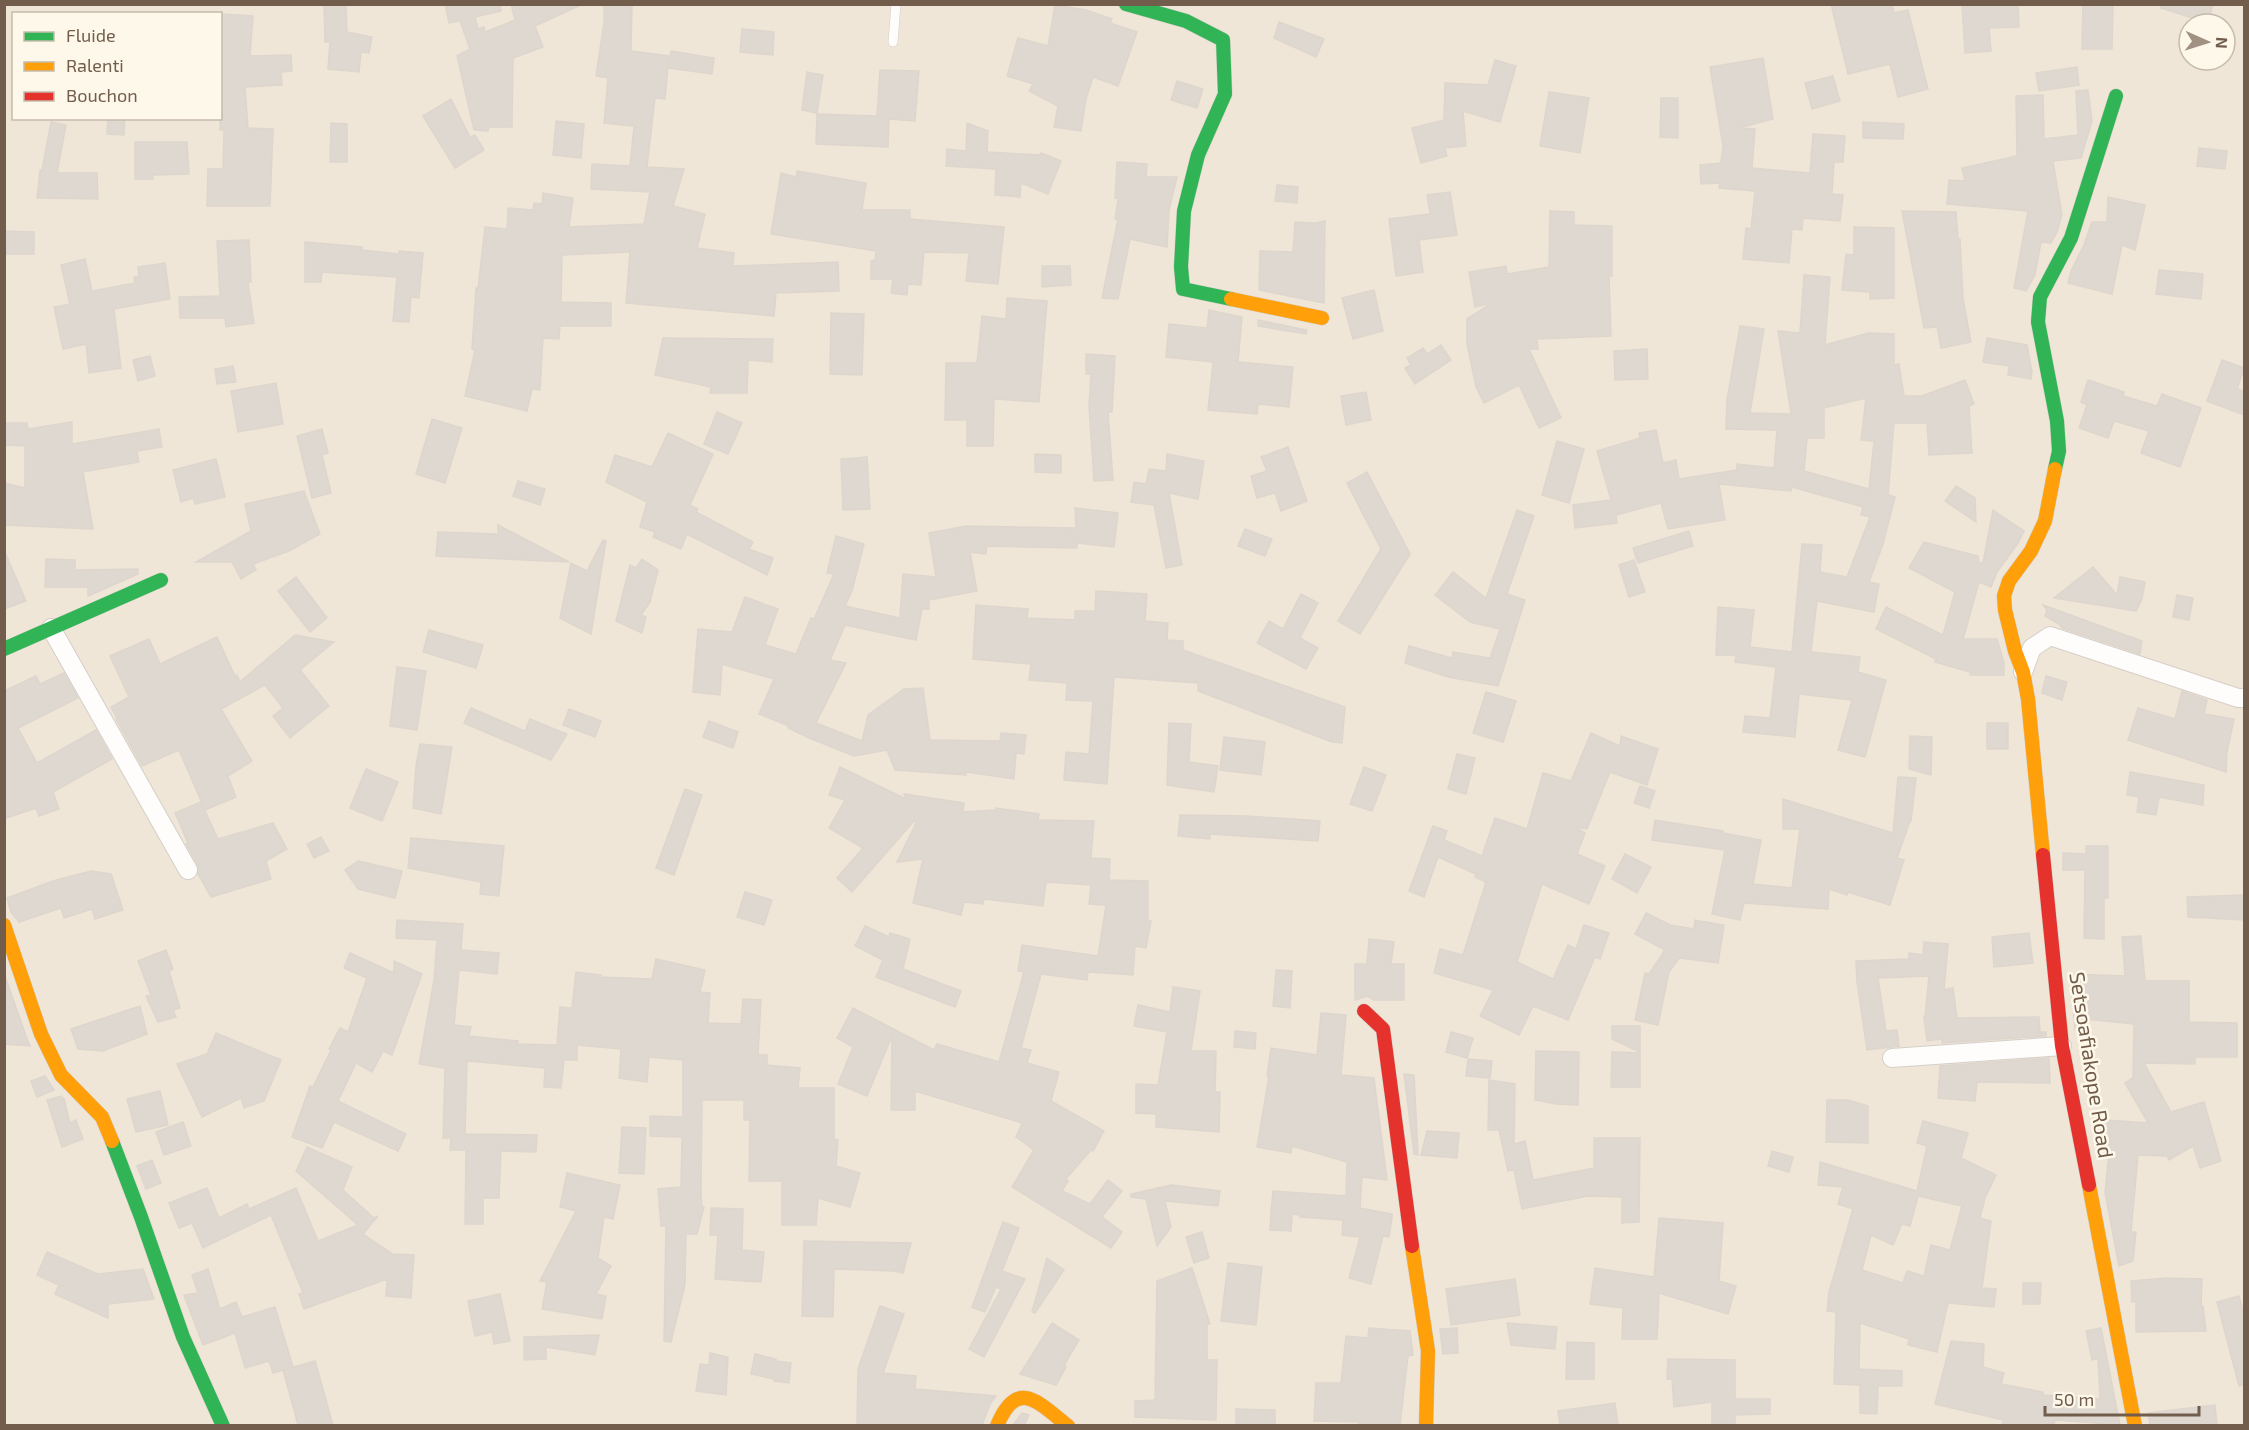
<svg xmlns="http://www.w3.org/2000/svg" width="2249" height="1430" font-family="'Exo 2',sans-serif">
<rect width="100%" height="100%" fill="#f6f2ea"/>
<path fill="#efe6d8" fill-rule="evenodd" d="M5 5H2244V1425H5ZM14 14H220V118H14ZM2189 24H2225V60H2189Z"/>
<g fill="#dfd8d0" stroke="#ded6cd" stroke-width="1.5" fill-rule="evenodd">
<path d="M324 4H346L347 32 372 37 369 53 361 52 359 72 328 69 330 42H325Z"/>
<path d="M445 4H500L501 11 475 17 478 29 484 27 485 32 515 20 511 4H583L535 26 543 47 513 58 512 127H489L488 131 474 130 457 56 470 49 460 21 449 23Z"/>
<path d="M604 4H632L631 51 669 56 665 99 655 98 647 167 684 169 673 206 705 214 697 248 734 253 733 266 838 262 839 291 776 293 774 316 626 303 630 252 562 255 561 302 611 303V326H560L559 339 543 338 540 390 532 389 527 411 465 396 475 350 472 349 476 288 478 289 485 227 507 229 508 208 533 210 534 203 542 204 543 193 573 198 569 227 644 224 650 192 591 189 592 164 630 166 634 126 604 123 608 78 596 76 604 22Z"/>
<path d="M1831 4H1892L1894 13 1908 10 1928 89 1898 97 1890 64 1848 74Z"/>
<path d="M1962 4H2018L2019 27 1989 28 1991 51 1965 53Z"/>
<path d="M2083 4H2113L2112 49H2082Z"/>
<path d="M2161 4H2213L2208 23 2161 8Z"/>
<path d="M1055 5 1086 10 1112 19 1110 23 1137 32 1118 86 1093 77 1086 99 1081 131 1054 127 1058 106 1029 91 1033 84 1007 76 1018 38 1048 46Z"/>
<path d="M220 14 253 16 250 56 291 55 292 71 281 72 282 85 245 87 248 128 273 129 270 206H207L208 169H223L224 130H220Z"/>
<path d="M1279 22 1324 39 1316 57 1274 38Z"/>
<path d="M742 29 774 32 773 55 740 52Z"/>
<path d="M671 51 714 58 712 74 669 68Z"/>
<path d="M1763 58 1773 119 1739 128 1755 129 1752 168 1810 173 1813 134 1845 136 1843 162H1834L1832 194 1843 195 1840 221 1803 218 1802 230 1792 229 1789 263 1743 259 1746 228 1751 229 1755 191 1719 188 1720 183 1701 184 1700 165 1721 163 1723 146 1710 67Z"/>
<path d="M1495 60 1516 66 1500 122 1463 111 1466 146 1445 148 1447 156 1421 163 1412 128 1444 120 1445 83 1488 85Z"/>
<path d="M2077 67 2079 85 2039 91 2036 73Z"/>
<path d="M880 70 919 71 915 121 889 119 888 147 816 144 817 114 877 116Z"/>
<path d="M807 72 823 75 817 113 802 110Z"/>
<path d="M1833 76 1840 101 1812 109 1805 83Z"/>
<path d="M1177 81 1203 89 1197 108 1171 100Z"/>
<path d="M2088 90 2092 121 2081 158 2053 161 2062 215 2057 232 2051 243 2041 242 2035 275 2026 291 2014 288 2028 211 1947 204 1949 180 1965 181 1962 168 2017 156 2016 96 2043 95 2044 139 2078 135 2076 91Z"/>
<path d="M1549 92 1589 98 1580 153 1540 146Z"/>
<path d="M1661 98H1678V138L1660 137Z"/>
<path d="M451 99 470 137 475 135 484 150 455 168 423 116Z"/>
<path d="M108 118H125L124 135 107 134Z"/>
<path d="M556 121 584 124 581 158 553 155Z"/>
<path d="M51 122 66 125 57 173H97L98 199 37 198 40 170H42Z"/>
<path d="M1863 122 1904 124 1903 139 1863 138Z"/>
<path d="M331 123 347 124V162H330Z"/>
<path d="M967 123 988 131 987 152 1040 155 1041 153 1061 161 1048 194 1021 183 1020 197 995 195 996 169 946 166 947 149 966 151Z"/>
<path d="M135 142H187L189 174 153 175V179H135Z"/>
<path d="M2199 148 2227 151 2225 169 2197 166Z"/>
<path d="M1117 162 1147 164 1146 177H1177L1169 210 1167 247 1130 239 1118 299 1102 298 1118 219H1115L1118 199 1115 198Z"/>
<path d="M797 171 866 183 862 210H910V219L1004 227 998 284 966 281 969 253 924 252 921 285 908 284 907 295 891 293 893 279H871V261L875 260 876 251 771 234 781 173 796 177Z"/>
<path d="M1277 185 1298 187 1297 203 1275 201Z"/>
<path d="M1450 192 1457 235 1419 240 1423 272 1396 276 1389 219 1430 214 1427 195Z"/>
<path d="M2108 197 2145 205 2135 250 2122 245 2112 294 2068 283 2071 271 2084 245 2092 222H2107Z"/>
<path d="M1550 211 1574 212V225L1612 226V276H1609L1611 336 1537 339 1538 349H1529L1561 418 1539 428 1519 385 1484 403 1476 387 1467 344V319L1492 303 1475 307 1469 272 1506 266 1507 274 1549 267Z"/>
<path d="M1902 211 1956 212 1958 239H1960L1963 299 1971 342 1941 348 1937 327 1924 328Z"/>
<path d="M1325 221 1324 303 1259 290 1260 251 1293 252 1295 222 1316 223Z"/>
<path d="M1854 227 1894 228V298L1870 299V292L1842 290 1846 254 1854 255Z"/>
<path d="M4 231 34 232V254H4Z"/>
<path d="M249 240 251 282H248L254 323 226 327 225 318H180L179 297 220 296 217 241Z"/>
<path d="M305 242 362 247V250L399 254V251L423 253 419 298 411 297 409 322 393 321 397 277 322 272 321 282H305Z"/>
<path d="M85 259 92 291 135 283 134 277H139L138 267 165 263 170 299 114 309 121 368 89 373 86 344 63 349 54 307 70 304 61 265Z"/>
<path d="M1042 266H1070L1071 285 1042 287Z"/>
<path d="M2159 270 2203 274 2201 299 2156 294Z"/>
<path d="M1804 275 1830 277 1825 345 1868 333 1894 334V365L1899 364 1904 396H1922L1965 380 1974 404 1969 406 1972 453 1929 455 1927 423H1894L1888 495 1895 497 1883 544 1869 582 1879 584 1874 612 1817 601 1811 652 1860 657 1858 672 1886 680 1865 757 1838 750 1852 700 1799 694 1795 737 1743 732 1745 716 1770 718 1776 667 1735 662 1736 655H1716L1718 607 1754 610 1750 647 1792 652 1802 544 1822 545 1820 572 1847 577 1870 517 1861 515 1863 507 1792 487 1791 491 1719 484 1725 520 1668 529 1661 503 1616 515 1617 523 1575 528 1573 505 1611 500 1597 451 1640 438 1639 433 1656 430 1663 463 1676 460 1679 479 1737 470V464L1774 468 1777 430 1726 429 1727 400 1740 326 1764 329 1750 413 1791 414 1778 331 1800 333ZM1866 398 1861 440 1874 441 1869 489 1804 471 1807 438H1824V408Z"/>
<path d="M1374 290 1383 331 1353 339 1342 298Z"/>
<path d="M1007 298 1047 301 1039 402 994 399 993 446H967V420H945L946 363H977L982 316 1006 319Z"/>
<path d="M1209 310 1242 317 1238 362 1293 367 1289 407 1258 404 1257 414 1208 410 1213 362 1166 357 1169 324 1207 328Z"/>
<path d="M831 313 864 314 862 375 830 374Z"/>
<path d="M1258 320 1307 330 1306 334 1258 326Z"/>
<path d="M663 338 773 339 772 362 748 360 747 393H710L711 387 655 375Z"/>
<path d="M1987 338 2027 345 2032 372 2031 379 2008 375 2009 366 1983 362Z"/>
<path d="M1441 345 1451 360 1415 384 1405 368 1411 365 1407 358 1423 348 1427 354Z"/>
<path d="M1647 349 1648 379 1615 380 1614 351Z"/>
<path d="M1086 354 1115 356 1112 412H1108L1113 480 1094 481 1089 406 1091 374H1086Z"/>
<path d="M150 356 155 376 138 381 133 360Z"/>
<path d="M2222 360 2244 368 2237 389 2244 391V415L2207 401Z"/>
<path d="M233 366 236 382 217 384 215 369Z"/>
<path d="M2088 380 2124 392 2123 396 2157 406 2162 394 2201 408 2180 467 2141 453 2149 431 2114 421 2108 438 2079 428 2087 405 2081 402Z"/>
<path d="M276 383 283 424 238 432 231 391Z"/>
<path d="M1366 392 1371 420 1346 425 1341 396Z"/>
<path d="M717 412 742 423 728 454 704 444Z"/>
<path d="M432 419 462 428 445 483 416 474Z"/>
<path d="M72 422V444L159 429 162 447 137 451 139 462 83 472 93 529 4 525V483L25 488V446L4 445V423H27L28 429Z"/>
<path d="M322 429 328 453 322 455 331 493 312 498 297 436Z"/>
<path d="M668 433 713 454 690 505 698 509 696 512 753 542 749 549 773 558 767 575 687 534 681 549 653 537 655 532 640 527 647 502 606 482 615 455 652 467Z"/>
<path d="M1557 441 1584 449 1569 503 1542 495Z"/>
<path d="M1288 447 1307 501 1281 511 1275 493 1257 498 1251 476 1267 471 1261 457Z"/>
<path d="M1035 454 1061 455V473L1035 472Z"/>
<path d="M1167 454 1204 461 1198 499 1169 493 1182 565 1166 568 1154 505 1131 502 1134 482 1146 484 1149 469 1166 471Z"/>
<path d="M867 457 870 509 843 510 841 459Z"/>
<path d="M216 459 225 497 195 504 193 498 181 502 173 470Z"/>
<path d="M1367 472 1410 554 1360 634 1338 621 1381 549 1347 483Z"/>
<path d="M518 481 545 489 540 505 513 496Z"/>
<path d="M1956 486 1975 498 1976 522 1945 501Z"/>
<path d="M304 491 320 534 289 551 253 564 256 570 241 579 232 562H196L251 531 245 504Z"/>
<path d="M1075 508 1118 513 1114 547 1077 543V548L987 546 986 554 970 552 977 591 929 600V609H922L916 640 845 625 830 660 846 663 816 723 862 741 868 715 904 689 923 688 930 740 1000 741 1001 733 1026 735 1024 754 1016 753 1014 779 966 772V775L895 770 887 750 854 756 809 738 788 728 789 726 759 714 774 679 722 664 720 695 693 692 698 629 732 632 745 597 778 609 765 645 796 654 811 618 814 619 834 574 827 573 836 536 864 544 852 591 845 606 900 618 903 574 936 577 929 533 966 526 1076 528Z"/>
<path d="M1517 510 1534 516 1507 594 1525 600 1498 686 1448 677 1405 663 1409 646 1452 658 1453 652 1490 658 1500 629 1470 622 1435 595 1453 572 1486 598Z"/>
<path d="M1993 510 2024 531 2018 543 1997 572 1991 587 1979 582 1963 639H1997L2004 663V675H1970V672L1935 662 1936 659 1876 629 1886 607 1943 635 1955 592 1909 568 1924 542 1978 556 1979 563H1983Z"/>
<path d="M498 525 569 562 436 556 438 532 498 534Z"/>
<path d="M1245 529 1272 539 1265 556 1238 546Z"/>
<path d="M1689 531 1693 546 1638 563 1633 548Z"/>
<path d="M603 540 606 541 591 634 560 618 571 563 587 571Z"/>
<path d="M4 550 26 601 4 609Z"/>
<path d="M46 559 75 560V570L138 569V574L88 596V587H45Z"/>
<path d="M642 559 658 570 650 602 641 615 646 617 642 633 616 621 630 565 636 568Z"/>
<path d="M1634 560 1645 592 1629 597 1619 565Z"/>
<path d="M2093 567 2117 595 2120 577 2145 582 2142 599 2136 611 2054 598Z"/>
<path d="M296 577 327 618 310 632 278 591Z"/>
<path d="M1096 591 1147 594 1145 621 1168 623 1167 640 1183 641V650L1345 707 1342 743 1332 742 1198 691V683L1114 677 1107 784 1064 780 1066 752 1089 754 1093 701 1066 700 1067 683 1029 680 1031 664 973 659 976 605 1028 609 1027 618 1075 620V611H1095Z"/>
<path d="M1301 594 1318 603 1300 638 1318 648 1306 669 1257 643 1269 621 1283 629Z"/>
<path d="M2177 595 2193 598 2189 620 2173 617Z"/>
<path d="M2043 605 2142 641 2140 654 2062 628 2059 624 2045 616 2047 610Z"/>
<path d="M429 630 483 645 476 668 423 652Z"/>
<path d="M295 635 334 642 300 670 329 706 290 738 273 716 283 708 265 685 221 709 252 761 228 776 236 797 205 810 179 750 142 766 116 719 117 718 111 707 129 697 110 656 149 639 160 664 217 637 235 676 237 675 240 682Z"/>
<path d="M397 667 426 671 417 730 390 726Z"/>
<path d="M64 673 78 698 18 728 37 763 96 730 112 759 53 792 59 809 39 816 36 808 4 819V691L36 676 40 684Z"/>
<path d="M2046 676 2067 682 2062 700 2042 693Z"/>
<path d="M2182 691 2207 700 2204 714 2234 719 2227 752 2226 772 2128 740 2138 708 2175 719Z"/>
<path d="M1486 692 1516 701 1503 742 1473 733Z"/>
<path d="M471 708 525 731 530 719 567 734 551 760 464 723Z"/>
<path d="M569 709 601 721 595 737 563 725Z"/>
<path d="M709 721 738 732 733 748 703 737Z"/>
<path d="M1169 723 1191 724 1189 762 1218 766 1214 792 1167 785Z"/>
<rect x="1987" y="723" width="21" height="26"/>
<path d="M1591 733 1620 746 1621 736 1658 749 1647 785 1610 772 1587 829 1575 827 1585 833 1577 854 1605 866 1589 904 1542 884 1517 962 1553 979 1568 945 1576 949 1584 925 1609 933 1600 959 1595 957 1568 1020 1533 1006 1519 1035 1480 1016 1493 990 1434 973 1440 949 1463 955 1486 882 1475 877 1476 874 1438 857 1424 897 1409 891 1433 826 1447 831 1444 840 1482 856 1495 818 1527 829 1543 773 1571 781Z"/>
<path d="M1910 736 1932 737 1931 775 1909 769Z"/>
<path d="M1224 737 1265 742 1261 775 1220 770Z"/>
<path d="M420 744 452 747 441 814 413 808 416 766Z"/>
<path d="M1457 754 1475 758 1466 794 1448 789Z"/>
<path d="M840 767 906 799 904 794 964 803 963 812 996 810V808L1039 814 1038 820 1094 821 1091 858 1110 859 1109 880 1148 881V921H1151L1146 948 1135 946 1133 975 1088 972 1087 980 1041 974 1021 1048 1031 1050 1027 1063 1059 1072 1051 1101 1104 1131 1093 1151 1091 1150 1065 1180 1068 1181 1062 1191 1090 1204 1108 1180 1122 1191 1102 1217 1122 1232 1111 1248 1012 1187 1034 1150 1016 1137 1022 1123 915 1091V1110H891L892 1036 867 1096 838 1084 853 1047 837 1038 853 1008 934 1050 937 1044 999 1062 1024 972 1018 971 1022 945 1098 956 1106 905 1089 904 1091 885 1046 882 1043 906 984 899 983 904 964 902 961 915 913 903 923 859 897 862 916 823 914 821 852 892 837 878 863 848 829 828 845 800 829 795Z"/>
<path d="M1364 767 1386 775 1372 811 1350 804Z"/>
<path d="M366 769 398 782 382 821 350 808Z"/>
<path d="M2130 772 2204 785 2203 805 2159 797 2156 815 2137 812 2139 797 2127 795Z"/>
<path d="M1898 777 1916 778 1911 821H1910L1897 858 1904 860 1890 905 1848 892 1847 895 1829 889 1828 909 1744 903 1740 920 1712 914 1725 850 1652 840 1655 820 1723 831V833L1761 840 1753 884 1792 888 1800 829H1783V799L1893 833Z"/>
<path d="M1640 786 1655 791 1649 808 1634 803Z"/>
<path d="M685 789 702 795 674 875 656 868Z"/>
<path d="M201 802 218 839 273 823 287 849 266 861 271 879 211 897 198 874V865L186 844 188 843 175 813Z"/>
<path d="M1180 815 1246 816 1320 821 1318 841 1210 834V839L1178 836Z"/>
<path d="M321 837 329 851 314 858 307 844Z"/>
<path d="M411 838 504 846 499 896 480 894 481 882 408 868Z"/>
<path d="M2086 846H2108V898H2104V939L2084 938 2085 870H2063V853L2086 854Z"/>
<path d="M1625 854 1651 867 1637 893 1612 879Z"/>
<path d="M358 861 402 871 395 898 358 889 345 870Z"/>
<path d="M91 871 111 874 123 910 95 919 92 909 64 918 61 908 19 922 11 912 7 898 53 881Z"/>
<path d="M745 892 772 900 764 925 737 917Z"/>
<path d="M2244 895V920L2188 917 2187 897Z"/>
<path d="M1646 913 1670 925 1694 929 1695 920 1724 925 1718 963 1679 958 1669 972 1658 1025 1635 1020 1645 973 1649 974 1665 950 1635 934Z"/>
<path d="M397 920 463 924 461 950 499 953 497 974 459 970 454 1025 471 1027 469 1036 518 1041 517 1044 557 1045 560 1007 572 1008 576 972 601 975 600 977 652 979 656 959 705 970 700 992 710 993 708 1023 741 1024 743 999 761 1000 758 1055H767V1065L800 1068 798 1088H834V1139L838 1140 836 1166 860 1173 850 1207 818 1198 816 1225H782V1181H749L750 1120H744V1100H702L701 1194 702 1207H704L697 1234H686L685 1285 671 1342 664 1341 666 1226H661L658 1189 681 1187 682 1137 650 1136V1116L683 1117V1060L649 1057 647 1082 619 1078 621 1049 577 1045V1060H564L561 1088 544 1087 545 1068 467 1061 465 1134 537 1135 536 1152 501 1151 499 1198H483V1224H465L466 1150H450L451 1138H443L445 1068 438 1067V1065L437 1067 419 1064 434 980 437 940 396 938Z"/>
<path d="M865 926 889 937 890 933 910 939 903 969 961 991 955 1007 876 977 883 960 855 946Z"/>
<path d="M2029 933 2033 963 1994 967 1992 937Z"/>
<path d="M2141 936 2145 981H2189V1022L2237 1023V1057H2195V1064L2144 1063 2171 1112 2204 1102 2221 1161 2200 1168 2193 1146 2169 1160 2167 1156 2138 1155 2131 1232H2136L2133 1261 2119 1266 2105 1192 2109 1153 2098 1152 2093 1127V1119L2148 1123 2125 1083 2133 1078 2134 1024 2085 1019V1029L2075 1030 2070 974 2125 976 2122 937Z"/>
<path d="M1369 939 1394 942 1391 964H1404V1000H1374L1367 996 1355 1000V964H1367Z"/>
<path d="M1924 942 1948 944 1944 990 1953 988 1957 1018 2039 1017 2040 1032H2046V1036L1942 1043V1039L1927 1041 1924 1017H1925L1929 976 1878 978 1886 1031 1897 1030 1899 1046 1867 1050 1857 982 1856 961 1909 959V953L1923 955Z"/>
<path d="M166 950 173 969 169 971 180 1008 173 1010 176 1017 158 1022 146 996 151 995 138 961Z"/>
<path d="M350 953 394 973V961L422 974 392 1055 383 1051 372 1072 356 1063 338 1101 406 1134 398 1151 334 1122 322 1148 292 1137 310 1086 313 1087 331 1050 329 1049 340 1028 348 1032 367 978 344 968Z"/>
<path d="M1276 970 1292 971 1290 1008 1273 1006Z"/>
<path d="M4 973 27 1039 30 1046 4 1044Z"/>
<path d="M1173 987 1200 991 1191 1051H1216L1215 1092H1220L1219 1132 1156 1127V1114L1136 1113V1084L1158 1085 1167 1032 1134 1026 1138 1005 1170 1012Z"/>
<path d="M140 1006 147 1034 103 1051 78 1049 71 1029Z"/>
<path d="M1321 1013 1346 1015 1341 1075 1374 1078 1387 1180 1362 1177 1360 1208 1392 1214V1218L1389 1237 1383 1236 1371 1284 1349 1278 1360 1237 1342 1235 1343 1220 1300 1217V1215L1292 1214 1291 1231 1270 1230 1271 1213 1273 1212H1271L1273 1191 1346 1196 1347 1162 1292 1146 1291 1153 1257 1147 1269 1076H1267L1271 1048 1317 1055Z"/>
<path d="M1612 1026H1640V1052L1612 1039Z"/>
<path d="M1235 1031 1256 1033 1255 1049 1234 1047Z"/>
<path d="M1451 1032 1473 1038 1467 1058 1446 1052Z"/>
<path d="M216 1033 281 1060 264 1101 244 1108 241 1098 202 1117 177 1064 207 1054Z"/>
<path d="M1536 1051 1579 1052 1578 1105 1556 1104 1535 1100Z"/>
<path d="M1612 1052 1640 1053V1087H1611Z"/>
<path d="M2049 1058 2050 1083 1977 1082 1975 1101 1938 1098 1940 1066Z"/>
<path d="M1468 1059 1492 1061 1490 1078 1466 1076Z"/>
<path d="M1404 1074 1414 1075 1418 1155 1414 1154Z"/>
<path d="M45 1076 54 1090 37 1097 31 1081Z"/>
<path d="M1489 1080 1515 1084 1514 1144 1525 1141 1533 1180 1594 1168V1138H1640L1639 1222 1622 1223V1197L1588 1196 1522 1209 1514 1170 1508 1171 1499 1130H1488Z"/>
<path d="M160 1091 168 1125 136 1132 127 1099Z"/>
<path d="M61 1096 64 1099 70 1123 76 1120 83 1139 62 1147 47 1100Z"/>
<path d="M1827 1100H1848L1868 1106V1143L1826 1142Z"/>
<path d="M1923 1121 1968 1133 1961 1158 1996 1175 1985 1198 1980 1218 1991 1221 1982 1288 1996 1289 1994 1307 1948 1303 1937 1352 1908 1345 1909 1339 1860 1323 1859 1369 1902 1371V1386H1878L1877 1414 1860 1413V1385L1834 1384 1836 1312 1827 1311 1829 1292 1853 1209 1838 1204 1843 1187 1818 1185 1820 1162 1917 1191 1927 1146 1917 1143ZM1918 1196 1962 1206 1950 1250 1931 1245 1924 1276 1907 1271 1903 1283 1862 1270 1871 1235 1893 1245 1902 1224 1910 1226Z"/>
<path d="M183 1122 191 1146 164 1155 156 1132Z"/>
<path d="M622 1127 646 1128 644 1174 619 1173Z"/>
<path d="M1427 1131 1459 1133 1457 1158 1421 1155Z"/>
<path d="M307 1147 352 1167 343 1190 374 1218 378 1216 363 1234 393 1254 414 1255 411 1298 386 1296 387 1279 304 1309 299 1294 303 1293 271 1215 203 1248 192 1223 179 1228 169 1203 207 1188 219 1218 247 1204 249 1209 296 1188 318 1241 358 1225 296 1171Z"/>
<path d="M1772 1151 1793 1157 1789 1172 1768 1166Z"/>
<path d="M152 1160 161 1183 146 1189 137 1166Z"/>
<path d="M567 1173 620 1185 613 1219 604 1217 598 1258 611 1266 596 1294 606 1296 602 1319 542 1309 547 1282 540 1281 576 1211 560 1207Z"/>
<path d="M1171 1185 1220 1191 1218 1206 1165 1201 1171 1227 1157 1246 1146 1199 1131 1197V1194Z"/>
<path d="M711 1208 743 1209 742 1250 764 1252 761 1282 715 1279 718 1235H710Z"/>
<path d="M1659 1218 1723 1223 1719 1281 1736 1286 1728 1314 1659 1293 1657 1339H1622L1623 1308 1590 1304 1595 1268 1654 1277Z"/>
<path d="M1003 1222 1019 1228 1002 1271 1025 1279 984 1357 969 1349 1001 1289 996 1287 985 1312 972 1307Z"/>
<path d="M1202 1232 1209 1258 1194 1263 1186 1237Z"/>
<path d="M804 1241 911 1243 903 1273 894 1271 834 1269 833 1317 802 1316Z"/>
<path d="M47 1252 98 1274 143 1269 154 1299 108 1304V1318L55 1294 59 1285 37 1275Z"/>
<path d="M1047 1258 1064 1270 1035 1313 1032 1312Z"/>
<path d="M1228 1263 1262 1267 1256 1325 1221 1321Z"/>
<path d="M1192 1268 1210 1324H1207V1360H1217L1216 1420 1135 1417V1401L1155 1400 1157 1281Z"/>
<path d="M208 1269 220 1309 236 1302 242 1317 275 1307 293 1367 283 1370 315 1361 333 1425H298L283 1370 273 1373 269 1361 245 1368 235 1333 203 1345 184 1295 198 1293 192 1275Z"/>
<path d="M2167 1278 2202 1279 2201 1306H2203L2206 1331 2136 1332V1301L2132 1302 2131 1281Z"/>
<path d="M1515 1279 1520 1315 1451 1325 1446 1289Z"/>
<path d="M2023 1283H2041L2040 1304H2023Z"/>
<path d="M500 1294 510 1341 494 1344 492 1332 475 1336 468 1301Z"/>
<path d="M2239 1296 2244 1314V1385L2239 1386 2217 1302Z"/>
<path d="M880 1306 904 1314 883 1373 916 1376 915 1389 996 1396 990 1404 982 1425 857 1424 858 1369Z"/>
<path d="M1052 1323 1079 1340 1064 1365 1066 1367 1056 1385 1020 1374Z"/>
<path d="M1507 1323 1557 1327 1555 1349 1511 1345Z"/>
<path d="M1369 1328 1410 1331 1413 1355 1408 1356 1400 1425H1359V1422L1314 1421 1316 1383H1341L1346 1336 1368 1338Z"/>
<path d="M1457 1328 1458 1353 1443 1354 1440 1329Z"/>
<path d="M2101 1328 2120 1425 2055 1420 2054 1425H2002L2003 1420 1935 1404 1951 1341 1984 1344 1983 1367 2004 1373 2001 1384 2043 1392V1395L2100 1399 2098 1359 2092 1360 2086 1331Z"/>
<path d="M599 1335 595 1355 546 1347V1359L524 1360V1337Z"/>
<path d="M1567 1342 1594 1343V1379H1566Z"/>
<path d="M710 1353 728 1357 726 1395 696 1391 700 1364 709 1365Z"/>
<path d="M755 1354 776 1359V1361L791 1363 789 1383 774 1381V1379L751 1374Z"/>
<path d="M1668 1359 1735 1360V1399H1770V1414L1735 1415V1423H1712V1402L1674 1407 1672 1379H1667Z"/>
<path d="M1615 1403 1618 1425H1560L1558 1411Z"/>
<path d="M2215 1405 2217 1425H2150L2148 1413Z"/>
<path d="M1236 1409 1275 1410V1425H1236Z"/>
<path d="M1022 1413 1029 1415 1024 1425H1013Z"/>
</g>
<g fill="none" stroke-linecap="round" stroke-linejoin="round">
<defs>
<path id="lane" d="M893 42 896 4"/>
<g id="street">
<path d="M51 628 188 870"/>
<path d="M2023 672 2032 648 2050 636 2238 698H2244"/>
<path d="M1892 1058 2062 1046"/>
</g>
<g id="fast">
<path d="M1126 4 1186 21 1223 40 1225 94 1198 155 1184 211 1181 267 1183 289 1231 299"/>
<path d="M2055 469 2059 451 2057 421 2038 322 2040 297 2071 238 2116 96"/>
<path d="M4 649 161 580"/>
<path d="M112 1141 141 1217 183 1337 223 1426"/>
</g>
<g id="slow">
<path d="M1231 299 1322 318"/>
<path d="M2043 855 2028 699 2023 672 2015 651 2005 610 2004 596 2009 581 2031 551 2045 521 2055 469"/>
<path d="M4 925 41 1034 61 1075 102 1117 112 1141"/>
<path d="M2089 1185 2135 1426"/>
<path d="M1412 1246 1428 1351 1426 1426"/>
<path d="M997 1426C1017 1377 1038 1402 1068 1426"/>
</g>
<g id="jam">
<path d="M2043 855 2062 1046 2089 1185"/>
<path d="M1364 1011 1383 1029 1412 1246"/>
</g>
</defs>
<use href="#lane" stroke="#d5cfc8" stroke-width="10"/>
<use href="#street" stroke="#d5cfc8" stroke-width="20"/>
<use href="#fast" stroke="#d3cec5" stroke-width="15"/>
<use href="#slow" stroke="#d3cec5" stroke-width="15"/>
<use href="#jam" stroke="#d3cec5" stroke-width="15"/>
<use href="#lane" stroke="#fefdfc" stroke-width="9"/>
<use href="#street" stroke="#fefdfc" stroke-width="18"/>
<use href="#fast" stroke="#30b455" stroke-width="14"/>
<use href="#slow" stroke="#ff9f0a" stroke-width="14"/>
<use href="#jam" stroke="#e5322d" stroke-width="14"/>
</g>
<g text-anchor="middle" stroke-width="5" stroke-linejoin="round" paint-order="stroke">
<g font-size="21" fill="#725d4c" stroke="#fef8eb">
<text transform="translate(2091 1065) rotate(81)" y="7">Setsoafiakope Road</text>
</g>
</g>
<rect width="2249" height="1430" fill="none" stroke="#725d4c" stroke-width="12"/>
<rect x="12" y="12" width="210" height="108" fill="#fef8eb" stroke="#c6baab" stroke-width="1.5"/>
<rect x="24" y="32" width="30" height="9" fill="#30b455" stroke="#c6baab" stroke-width="1.5"/>
<text x="66" y="42" font-size="18" fill="#725d4c">Fluide</text>
<rect x="24" y="62" width="30" height="9" fill="#ff9f0a" stroke="#c6baab" stroke-width="1.5"/>
<text x="66" y="72" font-size="18" fill="#725d4c">Ralenti</text>
<rect x="24" y="92" width="30" height="9" fill="#e5322d" stroke="#c6baab" stroke-width="1.5"/>
<text x="66" y="102" font-size="18" fill="#725d4c">Bouchon</text>
<g transform="translate(2207 42) rotate(93)"><circle r="28" fill="#fef8eb" stroke="#c6baab" stroke-width="1.5"/>
<path d="M0-4.5L10 22L0 15L-10 22Z" fill="#a09183"/>
<text y="-9" font-size="16" font-weight="bold" text-anchor="middle" fill="#725d4c">N</text>
</g>
<path d="M2045 1406v9h154v-9" fill="none" stroke="#725d4c" stroke-width="3"/>
<text x="2054" y="1406" font-size="18" fill="#725d4c" stroke="#fef8eb" stroke-width="4.5" paint-order="stroke">50 m</text>
</svg>
